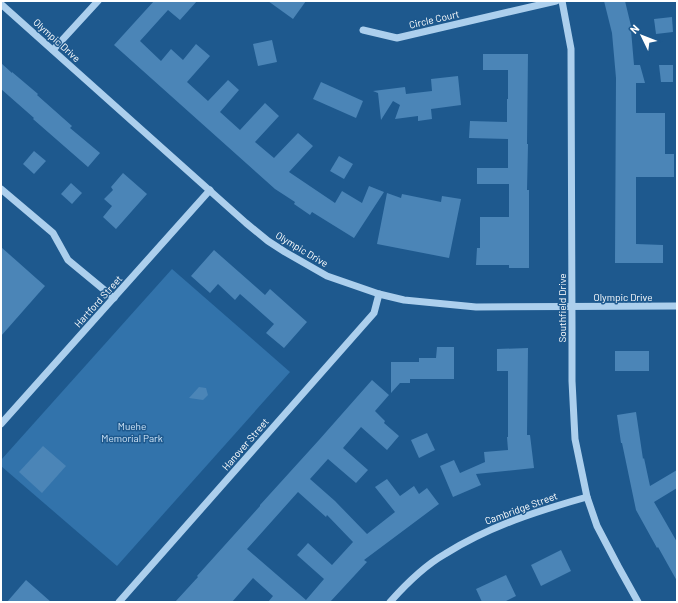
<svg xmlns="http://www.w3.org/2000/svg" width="678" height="603" font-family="Barlow,sans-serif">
<rect width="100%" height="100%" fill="#1e598e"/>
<path fill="#3273ab" d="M172 269 290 372 117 566 1 466V460Z"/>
<g fill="#4b85b7" fill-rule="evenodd">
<path d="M154 1H197L180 20 168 10 140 41 161 61 171 49 183 60 196 44 210 56 187 82 208 101 228 80 239 90 220 112 240 130 265 103 279 116 255 142 274 158 298 133 313 146 289 172 335 203 342 191 362 203 369 186 384 192 354 238 312 212 310 215 294 204 295 202 275 189 114 45Z"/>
<path d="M268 1H306L293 19Z"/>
<path d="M604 1H625L632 30H631L634 65H640L645 83H636V113H665V154H674V177H636V244L663 245V263H615L616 78 612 33Z"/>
<path d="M672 17 673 32 656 34 654 19Z"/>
<path d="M272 40 277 62 258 66 253 44Z"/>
<path d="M483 54H528L527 144H528L527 190H529V268H509V265H476L477 248H480V217H509V184H477V168H508V139L469 138 470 121 507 122V99H508V70H483Z"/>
<path d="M1 63 12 73V72L38 94 37 95 72 126 70 128 100 153 88 167 33 119 34 118 1 89Z"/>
<path d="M659 65H673V82H661Z"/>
<path d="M458 76 461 105 431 109 432 119 418 121V116L395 119 400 105 393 101 381 120 378 93 373 91 405 87 406 94 432 91 431 79Z"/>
<path d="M321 82 363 101 356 118 313 99Z"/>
<path d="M34 151 46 161 34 174 23 164Z"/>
<path d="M339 156 353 164 344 179 330 171Z"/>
<path d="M123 173 147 194 116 229 103 217 112 206 104 199 113 190 111 187Z"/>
<path d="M71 183 82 193 72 204 61 194Z"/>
<path d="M387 193 401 198 402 194 441 202 442 196 461 199 449 258 377 244Z"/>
<path d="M1 247 45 286 1 336Z"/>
<path d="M214 250 265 295 270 289 307 322 284 348 266 333 274 324 240 294 235 300 218 284 210 293 191 276Z"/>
<path d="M437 347H454V379H410V383H400L391 393V362H419V358H436Z"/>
<path d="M528 348 527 435H530L534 468 476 474 481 485 453 497 440 466 454 460 460 473 485 462 484 452 508 450 507 437H508V371H497V349Z"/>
<rect x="615" y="351" width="34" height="20"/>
<path d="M372 380 389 395 375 411 385 421 384 423 399 436 387 450 361 427 343 448 368 470 356 483 328 459 310 479 335 501 367 534 395 512 375 487 387 479 400 496 414 486 419 494 427 488 439 504 364 560 367 562 330 602H268L273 596 253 578 232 602H175L198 577 197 576 260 506V505L319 440ZM298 492 326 517 327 515 353 542 332 565 308 543 297 555 324 579 306 600 247 549Z"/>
<path d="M199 387 206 388 208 395 203 400 189 398Z"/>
<path d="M636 412 643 459 644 458 650 486 677 470V488L654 502 677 542V581L658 547 657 548 636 510 622 443H621L617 415Z"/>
<path d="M427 433 435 450 419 458 411 440Z"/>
<path d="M43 446 66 466 42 493 19 472Z"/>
<path d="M561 550 571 571 541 586 531 565Z"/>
<path d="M506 575 516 596 504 602H482L476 589Z"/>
<path d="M26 580 51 602H7Z"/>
</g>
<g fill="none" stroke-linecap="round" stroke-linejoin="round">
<g stroke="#accfed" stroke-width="7">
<path d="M562 1 571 49 572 327V381L575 439 587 497 597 526 618 566 638 602"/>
<path d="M1 4 246 223 268 241 285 252 327 276 379 294 404 300 476 307 677 306"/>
<path d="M363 30 397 38 556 1"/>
<path d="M53 50 98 1"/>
<path d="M1 189 53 233 68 260 114 298"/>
<path d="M1 424 210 190"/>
<path d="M119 602 374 313 379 294"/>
<path d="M390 602C406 584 424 566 445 554 490 526 537 511 587 497"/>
</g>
</g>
<g text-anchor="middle" stroke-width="3" stroke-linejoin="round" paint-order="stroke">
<g font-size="10" fill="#fff" stroke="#1e598e">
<text transform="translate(434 19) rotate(-13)" y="4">Circle Court</text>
<text transform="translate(57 40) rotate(42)" y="4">Olympic Drive</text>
<text transform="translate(302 249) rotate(31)" y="4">Olympic Drive</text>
<text x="623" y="301">Olympic Drive</text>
<text transform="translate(98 301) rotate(-48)" y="4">Hartford Street</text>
<text transform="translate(562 308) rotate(-90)" y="4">Southfield Drive</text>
<text transform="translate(245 444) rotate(-49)" y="4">Hanover Street</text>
<text transform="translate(521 508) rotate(-20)" y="4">Cambridge Street</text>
</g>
<g font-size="10" fill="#d2e7f9" stroke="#1e598e">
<text x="132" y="430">Muehe<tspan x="132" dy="12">Memorial Park</tspan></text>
</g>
</g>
<rect width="678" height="603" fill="none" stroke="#ffffff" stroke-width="4"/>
<g transform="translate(642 36) rotate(313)" stroke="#1e598e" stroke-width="3" paint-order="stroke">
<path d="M0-3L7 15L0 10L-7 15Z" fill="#ffffff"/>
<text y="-6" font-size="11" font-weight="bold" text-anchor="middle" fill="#ffffff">N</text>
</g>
</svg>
